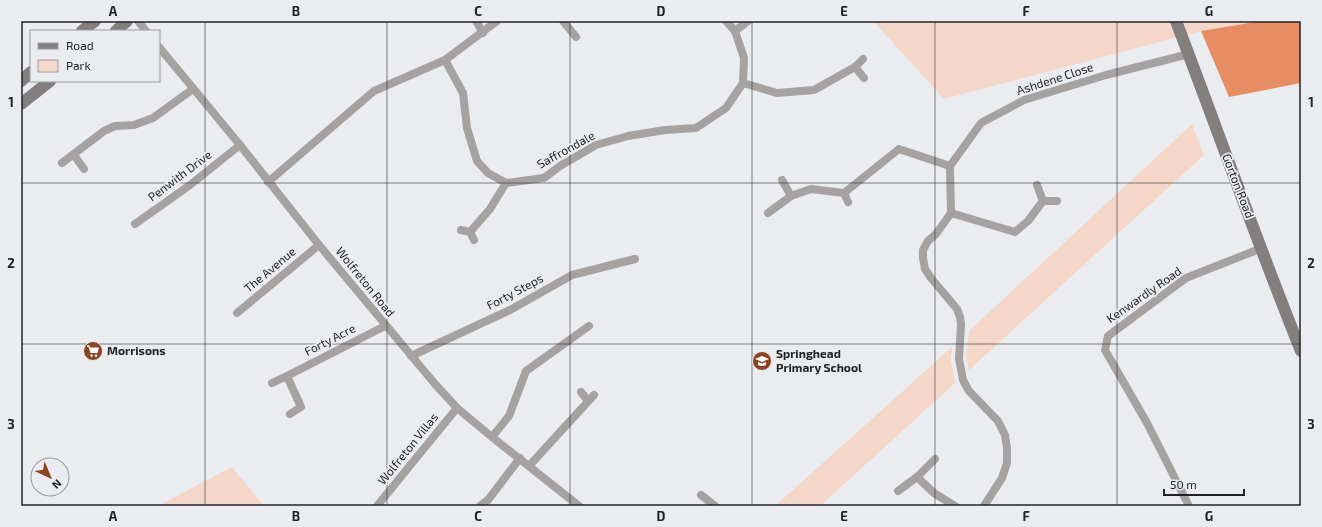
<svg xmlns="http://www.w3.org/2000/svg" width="1322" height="527" font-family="'Exo 2',sans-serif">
<rect width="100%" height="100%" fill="#eaecf0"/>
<g fill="#f5d7ca">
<path d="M873 21H1261L1201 31 944 99Z"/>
<path d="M1192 124 1204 155 969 370 966 355 969 331Z"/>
<path d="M952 347 951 361 955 383 820 506H775Z"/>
<path d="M232 467 264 506H158Z"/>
</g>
<path fill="#e78d64" d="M1261 21H1301V83L1229 97 1201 31Z"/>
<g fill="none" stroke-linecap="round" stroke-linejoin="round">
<g stroke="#a5a2a1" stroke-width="8">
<path d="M138 21 146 31"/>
<path d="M476 21 483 33"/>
<path d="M563 21 576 37"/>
<path d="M735 31 748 21"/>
<path d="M159 47 240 145 319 245 435 384 457 408 492 437 579 506"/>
<path d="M445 60 463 93 467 128 477 161 488 173 506 183 544 178 560 166 596 145 628 136 665 130 696 128 726 108 743 83 744 58 735 31 726 21"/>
<path d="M855 67 864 78"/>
<path d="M743 83 777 93 814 90 855 67 863 59"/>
<path d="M74 155 84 169"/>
<path d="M62 163 104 131 115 126 134 125 153 118 193 89"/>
<path d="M782 180 791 196"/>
<path d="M268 182 374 91 445 60 497 21"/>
<path d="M1037 185 1043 201H1057"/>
<path d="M844 193 848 202"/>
<path d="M768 213 791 196 811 189 844 193 899 149 950 166"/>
<path d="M951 213 1015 232 1028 221 1043 201"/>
<path d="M135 224 190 185 240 145"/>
<path d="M461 230 470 232 474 240"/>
<path d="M470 232 490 209 506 183"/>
<path d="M237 313 319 245"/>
<path d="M411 356 510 310 572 275 635 259"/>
<path d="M287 376 301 407 290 414"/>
<path d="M272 383 287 376 385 326"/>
<path d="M581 392 588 401"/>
<path d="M492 437 509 416 526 371 589 326"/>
<path d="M529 466 594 395"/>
<path d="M917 477 934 493 955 506"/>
<path d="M898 491 917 477 935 459"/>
<path d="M701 495 715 506"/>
<path d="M377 506 457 408"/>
<path d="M480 506 488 500 520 458"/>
<path d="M984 506 1002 478 1007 463V448L1005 435 998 421 969 391 963 380 959 359 961 324 960 317 957 309 931 278 925 269 923 258V250L928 241 936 234 951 213 950 166 981 123 1024 100 1106 75 1189 54"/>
<path d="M1189 506 1147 423 1105 350 1108 336 1186 278 1262 248"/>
</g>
<g stroke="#827f7e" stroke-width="12">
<path d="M1176 21C1218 131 1257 242 1301 351"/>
<path d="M82 31 95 21"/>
<path d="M116 31 127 21"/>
<path d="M21 81 31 72"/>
<path d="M21 104 50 81"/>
</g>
</g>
<path fill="none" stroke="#222325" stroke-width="1" stroke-opacity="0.55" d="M205 21V506M387 21V506M570 21V506M752 21V506M935 21V506M1117 21V506M21 183H1301M21 344H1301"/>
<defs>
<symbol id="supermarket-disc" viewBox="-11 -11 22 22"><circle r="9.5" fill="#8b4421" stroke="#eaecf0"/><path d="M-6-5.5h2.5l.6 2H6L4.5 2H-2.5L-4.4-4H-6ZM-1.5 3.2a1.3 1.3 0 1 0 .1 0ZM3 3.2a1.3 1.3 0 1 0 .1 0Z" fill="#fff"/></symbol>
<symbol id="school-disc" viewBox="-11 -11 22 22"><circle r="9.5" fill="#8b4421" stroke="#eaecf0"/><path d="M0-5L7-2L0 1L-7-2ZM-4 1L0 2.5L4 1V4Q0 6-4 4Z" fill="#fff"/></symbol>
</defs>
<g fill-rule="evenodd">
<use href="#supermarket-disc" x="82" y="340" width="22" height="22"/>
<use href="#school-disc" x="751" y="350" width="22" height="22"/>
</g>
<g text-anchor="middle" stroke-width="3.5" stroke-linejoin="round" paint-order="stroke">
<g font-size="12" fill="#222325" stroke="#eaecf0">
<text transform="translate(1055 79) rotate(-18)" y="4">Ashdene Close</text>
<text transform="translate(566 150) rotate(-29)" y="4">Saffrondale</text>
<text transform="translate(180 176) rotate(-37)" y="4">Penwith Drive</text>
<text transform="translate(1238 186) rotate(69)" y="4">Gorton Road</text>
<text transform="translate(270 270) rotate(-40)" y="4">The Avenue</text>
<text transform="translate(365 282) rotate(51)" y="4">Wolfreton Road</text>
<text transform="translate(515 292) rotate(-28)" y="4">Forty Steps</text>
<text transform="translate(1144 295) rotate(-35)" y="4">Kenwardly Road</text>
<text transform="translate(330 340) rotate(-27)" y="4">Forty Acre</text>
<text transform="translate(408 449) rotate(-51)" y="4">Wolfreton Villas</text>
</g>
<g font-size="12" font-weight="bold" fill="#222325" stroke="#eaecf0" text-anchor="start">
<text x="107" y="355">Morrisons</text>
<text x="776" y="358">Springhead<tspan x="776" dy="14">Primary School</tspan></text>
</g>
</g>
<rect width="1322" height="527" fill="none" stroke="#eaecf0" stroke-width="44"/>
<rect x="30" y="30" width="130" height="52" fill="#eaecf0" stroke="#9a9c9f"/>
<rect x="38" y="43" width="20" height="6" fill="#827f7e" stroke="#9a9c9f"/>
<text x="66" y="50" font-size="12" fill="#222325">Road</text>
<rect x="38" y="60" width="20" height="12" fill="#f5d7ca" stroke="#9a9c9f"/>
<text x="66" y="70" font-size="12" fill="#222325">Park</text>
<g transform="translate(50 477) rotate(136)"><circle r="19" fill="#eaecf0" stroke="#9a9c9f"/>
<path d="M0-3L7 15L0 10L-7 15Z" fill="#8b4421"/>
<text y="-6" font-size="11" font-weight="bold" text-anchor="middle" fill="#222325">N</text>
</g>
<path d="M1164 489v6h80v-6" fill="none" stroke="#222325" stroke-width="2"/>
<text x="1170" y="489" font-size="12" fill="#222325" stroke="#eaecf0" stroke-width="3" paint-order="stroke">50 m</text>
<rect x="22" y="22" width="1278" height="483" fill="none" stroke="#222325" stroke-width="1.5"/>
<g font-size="13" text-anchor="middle" font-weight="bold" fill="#222325">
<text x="113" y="16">A</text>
<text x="296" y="16">B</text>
<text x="478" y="16">C</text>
<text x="661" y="16">D</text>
<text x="844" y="16">E</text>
<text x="1026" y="16">F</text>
<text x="1209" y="16">G</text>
<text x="11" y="107">1</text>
<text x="1311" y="107">1</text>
<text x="11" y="268">2</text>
<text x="1311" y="268">2</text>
<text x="11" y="429">3</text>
<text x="1311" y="429">3</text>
<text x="113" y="521">A</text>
<text x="296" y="521">B</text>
<text x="478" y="521">C</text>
<text x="661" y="521">D</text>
<text x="844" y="521">E</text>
<text x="1026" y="521">F</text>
<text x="1209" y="521">G</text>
</g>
</svg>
